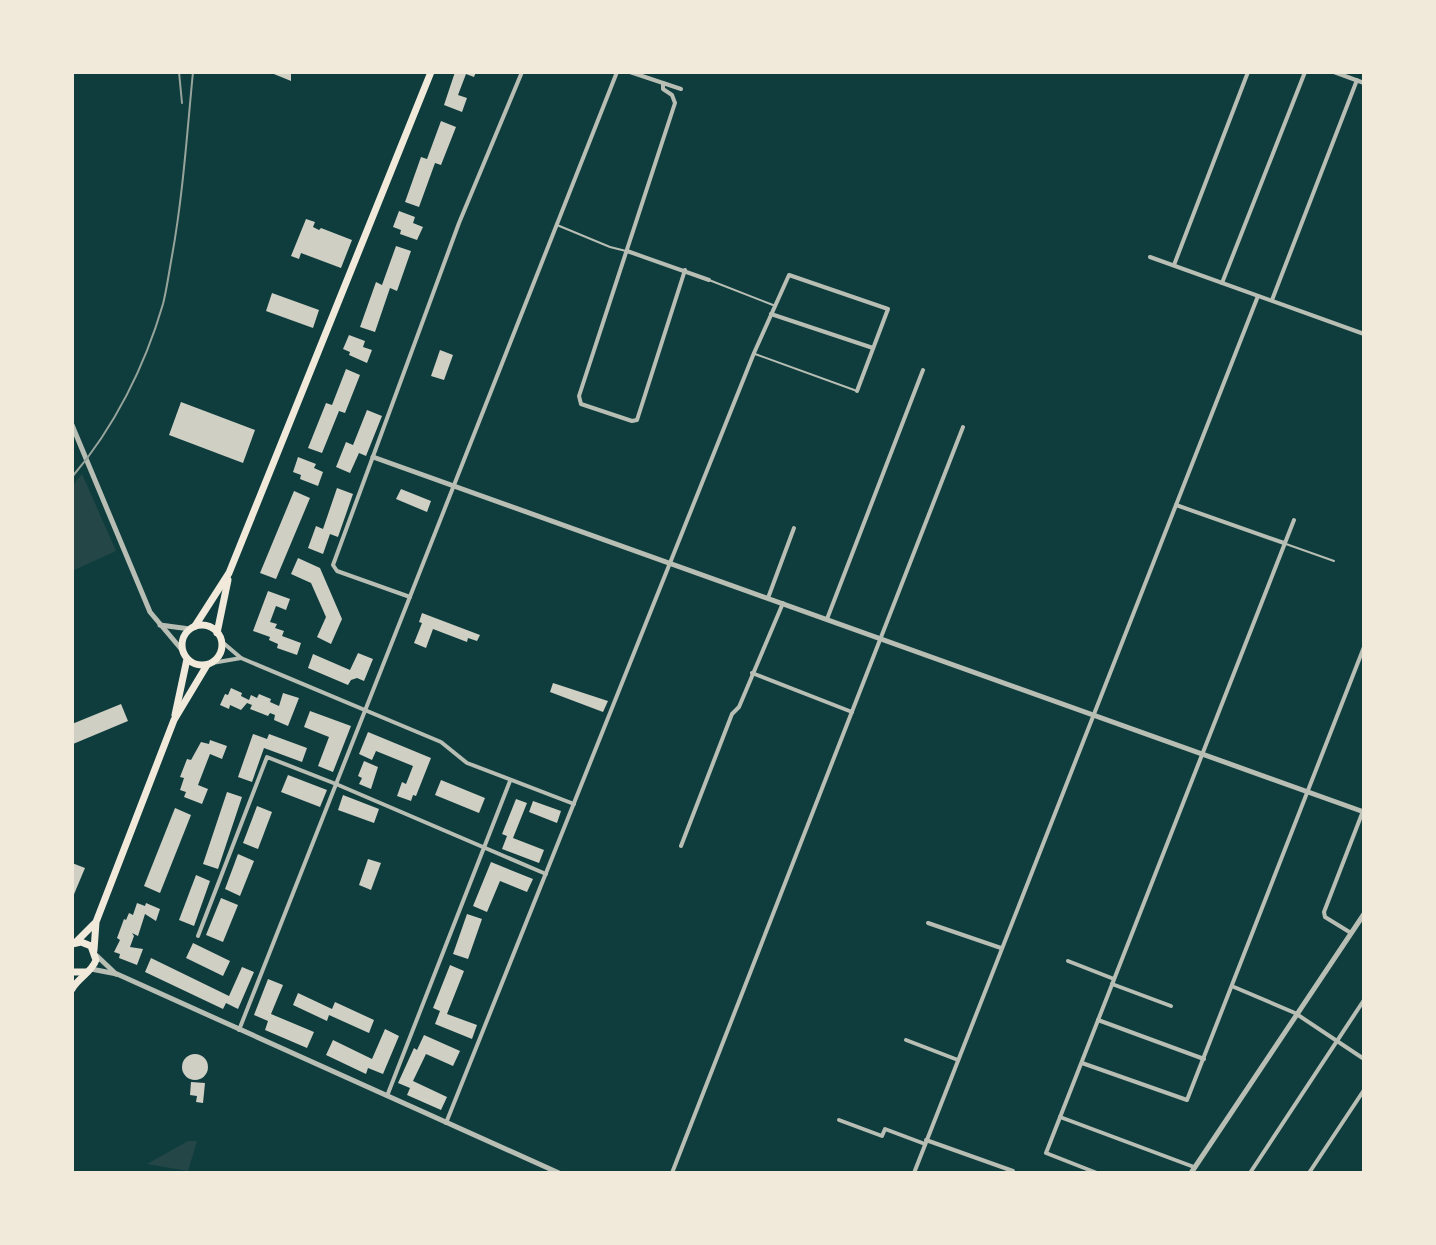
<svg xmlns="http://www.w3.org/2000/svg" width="1436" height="1245" font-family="'DM Sans',sans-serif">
<rect width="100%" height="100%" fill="#0f3d3e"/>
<g fill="#244646">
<path d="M82 474 116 551 72 571V486Z"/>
<path d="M188 1141H197L188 1171 147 1164Z"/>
</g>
<g fill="#cfcfc3">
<path d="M269 72H291V81Z"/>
<path d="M455 72H476L474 77 466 74 458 95 467 98 462 112 444 105Z"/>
<path d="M441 121 456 127 441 165 435 163 419 207 405 202 421 157 427 159Z"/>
<path d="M399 211 415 217 413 223 423 227 417 240 400 234 401 230 393 227Z"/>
<path d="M306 219 315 222 313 227 319 230 321 228 352 240 341 268 301 253 299 259 291 256Z"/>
<path d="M396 246 411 251 397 291 390 288 375 332 360 327 376 282 382 285Z"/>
<path d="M272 293 319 310 313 328 266 311Z"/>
<path d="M349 335 365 341 363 347 372 350 367 363 349 355 350 352 343 349Z"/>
<path d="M440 350 453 355 444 380 431 376Z"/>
<path d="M346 369 360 375 345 413 339 411 322 453 308 448 326 403 332 405Z"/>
<path d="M181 402 255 430 243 463 169 435Z"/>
<path d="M367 410 382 416 366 456 359 453 350 473 336 467 346 442 353 445Z"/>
<path d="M298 457 316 464 314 468 323 472 318 486 300 479 301 475 293 472Z"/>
<path d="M337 488 353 494 338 537 330 534 323 554 308 548 316 526 323 529Z"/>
<path d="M401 489 431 501 427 512 396 499Z"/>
<path d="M294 491 310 498 276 579 260 573Z"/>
<path d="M298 558 320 568 342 619 331 644 317 637 326 617 311 583 291 574Z"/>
<path d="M268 591 290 599 286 610 276 606 270 622 277 624 275 628 284 631 282 636 301 643 297 655 277 648 278 644 269 640 270 637 253 631Z"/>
<path d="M422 613 480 635 477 641 468 638 467 642 433 629 426 648 414 643 422 623 419 622Z"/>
<path d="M358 653 373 659 364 681 357 678 351 680 348 685 308 668 313 654 350 670Z"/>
<path d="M553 683 608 701 603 712 550 692Z"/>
<path d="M231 688 242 693 241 696 249 700 251 695 257 698 259 694 271 699 270 702 279 706 283 693 299 698 288 726 274 720 275 715 270 713 268 716 250 709 252 705 247 703 241 710 230 705 229 709 220 705 225 694 228 695Z"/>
<path d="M121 704 128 721 73 744 72 724Z"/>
<path d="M310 711 351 726 333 772 318 766 329 737 304 727Z"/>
<path d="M368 732 431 758 416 796 413 795 411 801 397 796 402 782 406 784 413 766 376 751 372 760 359 754Z"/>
<path d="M253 734 267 739 269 734 307 748 302 762 264 748 252 782 238 777Z"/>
<path d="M210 740 227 746 222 759 210 754 198 785 208 789 202 804 184 797 186 792 180 790 184 778 180 777 187 759 191 760 201 742 209 744Z"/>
<path d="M364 761 378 767 371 789 359 784 362 778 358 776Z"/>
<path d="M288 775 327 790 320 807 281 792Z"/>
<path d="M441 780 485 798 479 813 435 795Z"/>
<path d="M227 792 242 797 218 869 203 864Z"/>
<path d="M343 795 379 809 374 823 338 810Z"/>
<path d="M516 799 527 803 513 838 544 850 539 863 502 849 507 836 502 834Z"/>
<path d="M533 801 561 811 557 823 529 812Z"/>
<path d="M257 806 272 812 258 849 243 843Z"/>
<path d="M175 808 191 815 160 893 144 886Z"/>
<path d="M238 854 254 861 240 896 225 889Z"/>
<path d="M368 859 381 863 371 890 359 885Z"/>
<path d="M491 862 533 879 527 892 500 881 487 912 473 906Z"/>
<path d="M72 863 85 868 72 899Z"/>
<path d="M196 875 210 881 194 926 179 920Z"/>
<path d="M221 898 238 905 223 942 206 935Z"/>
<path d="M137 903 145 906 146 903 160 909 156 921 145 914 138 936 132 933 134 936 130 947 143 949 137 965 119 958 120 954 114 952 120 940 117 938 124 919 126 920 129 913 133 915Z"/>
<path d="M467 914 482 919 468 959 453 954Z"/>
<path d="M193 943 230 961 223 976 186 958Z"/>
<path d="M151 958 229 996 242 967 254 972 238 1009 226 1003 223 1009 145 972Z"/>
<path d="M450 965 464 971 447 1014 477 1025 472 1039 435 1024 440 1011 433 1008Z"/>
<path d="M268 979 283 985 271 1014 314 1032 307 1048 265 1030 268 1021 254 1015Z"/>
<path d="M298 993 332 1009 335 1002 374 1020 369 1033 329 1015 327 1021 293 1005Z"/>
<path d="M385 1029 399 1036 383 1074 368 1068 366 1074 326 1055 333 1040 372 1059Z"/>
<path d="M424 1035 460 1051 453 1066 426 1054 413 1081 447 1097 441 1110 407 1095 410 1088 398 1083 414 1048 417 1050Z"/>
<circle cx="195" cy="1067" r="13"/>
<path d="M191 1082 205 1083 203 1103 196 1102 197 1096 190 1095Z"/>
</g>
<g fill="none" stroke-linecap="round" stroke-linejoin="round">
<g stroke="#b8beb3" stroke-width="2">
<path d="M557 225 610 247 626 251"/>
<path d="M709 280 773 305"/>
<path d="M755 354 857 391"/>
<path d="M1286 544 1334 561"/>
</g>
<g stroke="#b8beb3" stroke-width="4">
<path d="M630 72 681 89"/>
<path d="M1334 72 1364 83"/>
<path d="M663 83V89L672 95 675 103 579 396 581 404 632 421 637 420 685 270"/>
<path d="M627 251 709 280"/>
<path d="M1150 257 1364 334"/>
<path d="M1174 265 1248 72"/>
<path d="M1222 283 1305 72"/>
<path d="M1272 300 1357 80"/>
<path d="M771 314 873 348"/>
<path d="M1176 505 1284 543"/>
<path d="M410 597 337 571 333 565 459 223 522 72"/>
<path d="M768 598 794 528"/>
<path d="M827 619 923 370"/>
<path d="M221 641 241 658 441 742 467 763 574 804"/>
<path d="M212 663 241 658"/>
<path d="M752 673 852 712"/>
<path d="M681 846 732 714 739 707 783 603"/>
<path d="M928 923 1001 948"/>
<path d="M1351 933 1325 917 1324 912 1363 811"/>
<path d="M198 936 267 757 336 784 546 874"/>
<path d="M1068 961 1114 979"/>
<path d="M1112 984 1171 1006"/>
<path d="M1234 987 1295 1013 1364 1059"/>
<path d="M1098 1020 1204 1059"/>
<path d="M239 1030 617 72"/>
<path d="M906 1040 958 1060"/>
<path d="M1082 1063 1187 1100 1364 647"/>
<path d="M387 1096 510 781"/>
<path d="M1060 1117 1194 1167"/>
<path d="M839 1120 882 1136 885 1129 925 1144"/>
<path d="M446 1123 754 353 789 275 888 309 857 391"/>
<path d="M926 1140 1013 1171"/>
<path d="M672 1173 963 427"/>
<path d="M914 1173 1258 296"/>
<path d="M1097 1173 1046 1153 1294 520"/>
<path d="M1250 1173 1364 1000"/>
<path d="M1309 1173 1364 1090"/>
</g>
<g stroke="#b8beb3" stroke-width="5">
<path d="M72 425 150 612 182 650"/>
<path d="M373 457 1364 812"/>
<path d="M160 625 190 629"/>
<path d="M97 956 116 974"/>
<path d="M91 969 117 974 559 1173"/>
<path d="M1191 1173 1364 914"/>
</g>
<g stroke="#f1e9da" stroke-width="7">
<circle cx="202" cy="645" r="20"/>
<path d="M195 626 229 573 431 72"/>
<path d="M217 633 228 580"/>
<path d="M175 715 187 659"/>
<path d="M76 942 94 924"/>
<path d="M72 944 81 942 91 946 96 960C92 972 78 978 72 989"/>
<path d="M94 950 96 922 174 720 207 665"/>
<path d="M72 972H86"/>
</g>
<g stroke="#97a49c" stroke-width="2">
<path d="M179 72 182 103"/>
<path d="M72 477C114 428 145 366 163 304 167 288 169 272 172 256 183 195 187 133 193 72"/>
</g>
</g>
<rect width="1436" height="1245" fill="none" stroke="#f1e9da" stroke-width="148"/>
</svg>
